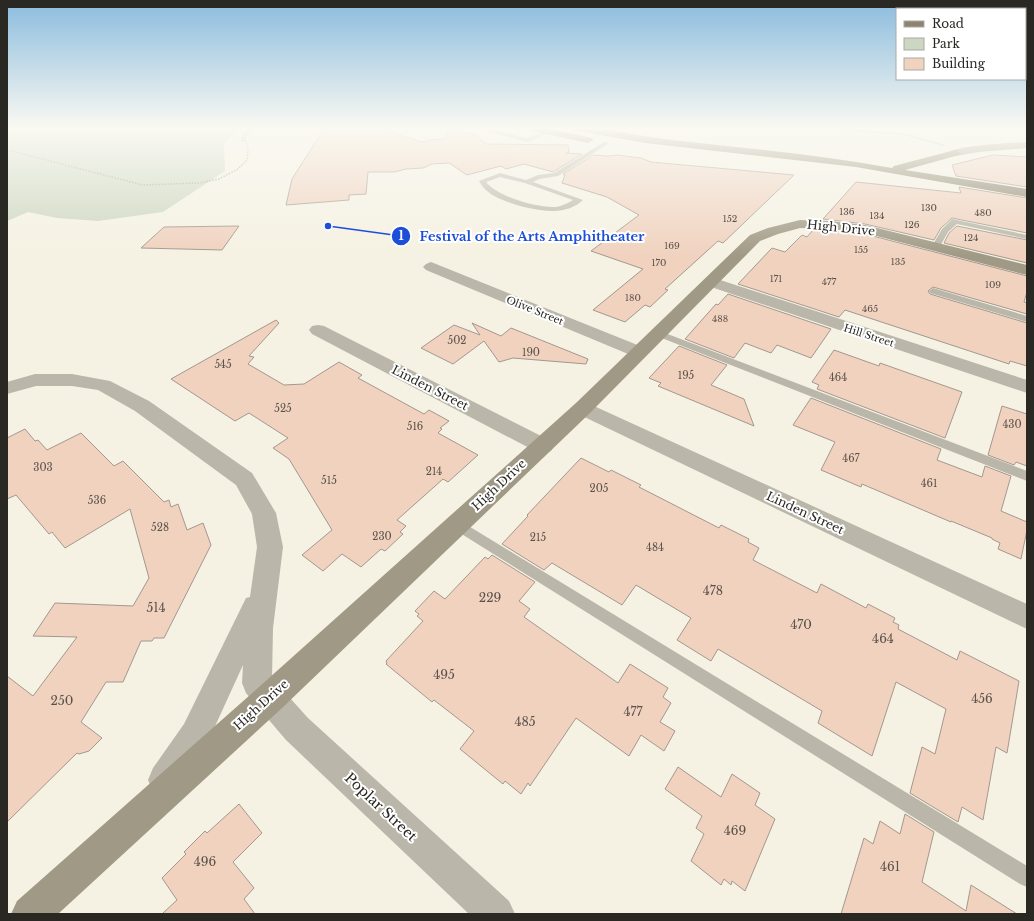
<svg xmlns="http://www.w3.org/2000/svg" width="1034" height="921" font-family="'Libre Baskerville',serif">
<rect width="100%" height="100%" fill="#f5f2e3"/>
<path fill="#ccd6c1" d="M7 127H241L224 143 225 171 163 212 98 221 57 218 28 212 7 221Z"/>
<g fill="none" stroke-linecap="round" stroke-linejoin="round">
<g fill="#a0c8ce" fill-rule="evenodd">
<path d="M248 127H252L245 137 244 142H242L241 137Z"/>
<path d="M788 127H811L891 132 907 134 945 145 943 146 907 136 891 134Z"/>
</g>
</g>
<g fill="#f0d2bf" stroke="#a4978f">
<path d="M332 127H391L390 132 422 142 431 140 444 139 451 128 476 135 486 144 568 145 569 152 566 153 582 154 553 172 524 164 506 169 501 166 467 175 449 163 432 164 423 168 406 169 394 172H368L366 194 349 195V200L286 205 292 179 324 129Z"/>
<path d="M593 155 608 156 617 155 641 158 651 162 794 175 723 243 718 241 665 289 668 290 650 307 645 305 625 322 593 310 643 269 591 251 639 215 607 197 562 183 565 175 563 174Z"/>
<path d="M993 155 1027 157V187L956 176 952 165Z"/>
<path d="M856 182 961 193 959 187 1027 198V233L952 218 941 228 934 240 865 224 823 219Z"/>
<path d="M239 226 222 250 141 248 164 227Z"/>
<path d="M957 226 1027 240V263L944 243 949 233Z"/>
<path d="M813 230 865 234 1027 276V292L1024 302 1027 303V314L933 287 928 291 930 294 1027 323V366L1010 361 1009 364 845 310 839 317 738 284 772 248 785 252 802 235 807 237Z"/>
<path d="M728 294 831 329 811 358 777 345 771 353 745 343 734 358 685 339 716 304 718 305Z"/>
<path d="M276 320 279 323 249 356 254 357 248 364 284 385 304 384 339 362 362 375 358 378 424 414 429 410 449 421 440 428 442 429 438 433 478 455 448 482 443 479 397 520 406 526 400 532 403 534 385 551 381 549 361 567 342 554 323 571 302 555 332 530 289 459 273 448 288 438 249 413 235 421 171 379Z"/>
<path d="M472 323 501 336 511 328 588 359 586 364 513 358 499 362 484 341 453 364 421 348 454 325 480 335Z"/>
<path d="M679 346 727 365 711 385 744 399 754 426 658 386 661 383 649 378Z"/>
<path d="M834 350 879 366 880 363 962 392 945 438 817 389 819 385 812 382Z"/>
<path d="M811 398 941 449 937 460 982 477 985 466 1011 476 1001 511 1027 522V530L1021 559 998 549 1000 543 992 539V538L951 521V522L862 484 861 487 821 470 835 442 793 425Z"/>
<path d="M1002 406 1027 414V466L1016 462 1014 465 988 455Z"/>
<path d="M25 429 35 441 38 440 47 450 81 433 114 466 123 461 164 502 169 500 171 507 178 504 187 530 203 523 211 545 164 638H154L152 641H141L123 682H106L81 722 102 738 89 751 79 754 77 753 7 822V676L33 696 77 637 33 636 55 603 133 606 149 578 130 509 65 548 52 532 49 534 16 495 7 499V438Z"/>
<path d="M581 458 609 472 611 470 641 485 639 487 719 528 721 525 749 539 748 542 759 548 753 560 817 593 821 584 866 608 868 604 895 618 893 622 899 625 898 629 957 660 960 651 1019 681 1007 753 996 747 983 820 962 807 958 822 910 793 922 747 935 754 946 709 896 682 872 756 818 723 822 711 718 649 711 661 677 640 691 618 636 585 622 605 552 563 544 570 502 544 528 516 527 515Z"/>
<path d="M492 555 535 582 519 601 530 609 524 617 618 683 630 664 668 688 663 697 671 703 660 722 675 731 664 751 641 735 629 756 576 718 530 786 528 783 521 794 505 781 503 784 460 749 474 731 434 700 432 702 386 664 387 663 386 661 423 621 417 616 419 614 415 611 434 591 445 599 485 557 488 559Z"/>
<path d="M678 767 721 797 732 774 760 793 755 805 775 819 745 891 732 881 731 885 724 879 721 885 691 861 704 834 696 828 702 816 665 789Z"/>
<path d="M239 804 262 833 233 862 254 888 244 899 255 914H162L177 900 162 878 186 854 184 852 205 831 207 833Z"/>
<path d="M905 814 934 832 922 882 966 911 971 885 1017 914H841L864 838 873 844 880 821 900 834Z"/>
</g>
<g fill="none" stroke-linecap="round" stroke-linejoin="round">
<path stroke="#a5a397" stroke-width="1.5" stroke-dasharray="1.5 1.5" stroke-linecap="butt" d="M7 150 143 185 199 183 219 179 238 169 247 160 248 149 245 139 253 127"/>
<g fill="#bab6a9" fill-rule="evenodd">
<path d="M471 127H481L527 138 546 131 551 132 528 142Z"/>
<path d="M604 142 609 143 558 176 539 179 533 182 583 200C576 207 564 211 554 211 537 212 499 202 487 191 483 188 481 184 479 181L500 173 526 180 538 175 554 173ZM500 177 525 183 573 200C568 203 562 206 556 207 537 208 498 197 486 182Z"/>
<path d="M952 219 1027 235V239L957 224 948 232 939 248H933L932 246 942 229Z"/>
<path d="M933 288 1027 316V322L930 293 929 291Z"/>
<path d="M657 330 1027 471V481L654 335 652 333Z"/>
<path d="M457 519 1027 866V887L1020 884 452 528 450 524 452 520Z"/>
</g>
<g fill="#bab6a9" fill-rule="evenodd">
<path d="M431 262 645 348 648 352 645 356 639 357 633 356 426 270 423 267 426 264Z"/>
<path d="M711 277 1027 380V393L705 285 703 282 705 279Z"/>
<path d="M318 325 324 326 551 441 554 446 551 451 543 454 535 451 312 334 309 330 312 326Z"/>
<path d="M35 374H72L110 381 149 401 252 473 276 513 283 547 273 628 272 678 308 718 509 901 515 914H469L286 740 246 693 242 683 243 665 206 746 177 792 165 797 153 792 148 780 153 768 184 724 246 598 250 597 257 547 252 514 236 485 135 411 98 390 72 386H36L7 394V382Z"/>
<path d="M583 401 1027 604V629L576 413 573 408 576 403Z"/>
</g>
<g fill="#a09985" fill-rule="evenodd">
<path d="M1027 142V148L979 152 955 156 949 153C955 145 1014 143 1027 142Z"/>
<path d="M800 220 829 221 865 225 1027 265V275L865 233 829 229 800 228 778 234 760 241 590 413 281 709 58 914H11L17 901 259 687 576 403 750 235 768 228Z"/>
</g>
<g fill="#8c846c" fill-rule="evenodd">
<path d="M523 127H543L592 138 593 140 588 143 528 130Z"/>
<path d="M569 127C604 127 637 136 672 140 745 148 819 155 892 168L894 166 955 150 961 153 959 155 905 170 1027 189V197L856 167 645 143 574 130Z"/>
</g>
</g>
<linearGradient id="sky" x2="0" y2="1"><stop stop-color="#8bbcde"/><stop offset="0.5" stop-color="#faf9f2"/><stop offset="1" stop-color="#faf9f2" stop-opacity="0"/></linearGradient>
<rect width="1034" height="256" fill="url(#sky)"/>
<g text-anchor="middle" stroke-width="4" stroke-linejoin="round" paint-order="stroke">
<g font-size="9" fill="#5b524a">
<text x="929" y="211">130</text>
<text x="847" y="215">136</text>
<text x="983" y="216">480</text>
<text x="877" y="219">134</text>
<text x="730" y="222">152</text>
<text x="912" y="228">126</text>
<text x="971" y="241">124</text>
<text x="672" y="249">169</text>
<text x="861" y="253">155</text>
<text x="898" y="265">135</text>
<text x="659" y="266">170</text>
<text x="776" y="282">171</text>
<text x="829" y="285">477</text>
<text x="993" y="288">109</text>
<text x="633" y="301">180</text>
<text x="870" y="312">465</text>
<text x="720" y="322">488</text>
</g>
<g font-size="10" fill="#292823" stroke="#fff">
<text transform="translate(535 310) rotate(22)" y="4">Olive Street</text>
<text transform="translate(869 335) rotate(18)" y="4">Hill Street</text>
</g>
<g font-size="10" fill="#5b524a">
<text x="457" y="344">502</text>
<text x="531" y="356">190</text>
<text x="223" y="368">545</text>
<text x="686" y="379">195</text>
<text x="838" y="381">464</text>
<text x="283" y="412">525</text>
<text x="1012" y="428">430</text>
<text x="415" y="430">516</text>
<text x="851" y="462">467</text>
<text x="43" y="471">303</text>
<text x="434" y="475">214</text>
<text x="329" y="484">515</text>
<text x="929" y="487">461</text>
<text x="599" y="492">205</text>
<text x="97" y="504">536</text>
<text x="160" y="531">528</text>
<text x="382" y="540">230</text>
<text x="538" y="541">215</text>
<text x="655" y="551">484</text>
</g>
<g font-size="12" fill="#292823" stroke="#fff">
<text transform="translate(841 228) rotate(6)" y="4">High Drive</text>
<text transform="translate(430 388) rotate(27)" y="4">Linden Street</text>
<text transform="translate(499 485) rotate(-43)" y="4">High Drive</text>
<text transform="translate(805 513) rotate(25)" y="4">Linden Street</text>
<text transform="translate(261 705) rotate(-42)" y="4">High Drive</text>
</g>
<g font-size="12" fill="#5b524a">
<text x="713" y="595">478</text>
<text x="490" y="602">229</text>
<text x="156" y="612">514</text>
<text x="801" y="629">470</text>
<text x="883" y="643">464</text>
<text x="444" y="679">495</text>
<text x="982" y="703">456</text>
<text x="62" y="705">250</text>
<text x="633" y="716">477</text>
<text x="525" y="726">485</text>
<text x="735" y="835">469</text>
<text x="205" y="866">496</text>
<text x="890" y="871">461</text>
</g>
<g font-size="14" fill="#292823" stroke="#fff">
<text transform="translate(381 807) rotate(43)" y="5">Poplar Street</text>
</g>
</g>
<path fill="none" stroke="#1d4ed8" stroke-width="1.5" d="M328 226L401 236"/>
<g fill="#1d4ed8" stroke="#fff" stroke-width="1.5">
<circle cx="328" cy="226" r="4"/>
<circle cx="401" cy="236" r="10"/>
</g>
<g font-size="12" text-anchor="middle" font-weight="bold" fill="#fff">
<text x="401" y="240">1</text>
</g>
<g font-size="13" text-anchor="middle" font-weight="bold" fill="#1d4ed8" stroke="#fff" stroke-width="4" stroke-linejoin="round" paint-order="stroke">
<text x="532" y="241">Festival of the Arts Amphitheater</text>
</g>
<rect width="1034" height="921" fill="none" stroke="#292823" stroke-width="16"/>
<rect x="896" y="8" width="130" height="72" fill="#ffffff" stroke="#a9a9a7"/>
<rect x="904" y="21" width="20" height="6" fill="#8c846c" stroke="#a9a9a7"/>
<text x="932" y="28" font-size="12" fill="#292823">Road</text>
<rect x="904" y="38" width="20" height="12" fill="#ccd6c1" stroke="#a9a9a7"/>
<text x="932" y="48" font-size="12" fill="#292823">Park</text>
<rect x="904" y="58" width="20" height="12" fill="#f0d2bf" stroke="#a9a9a7"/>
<text x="932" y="68" font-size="12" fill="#292823">Building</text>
</svg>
